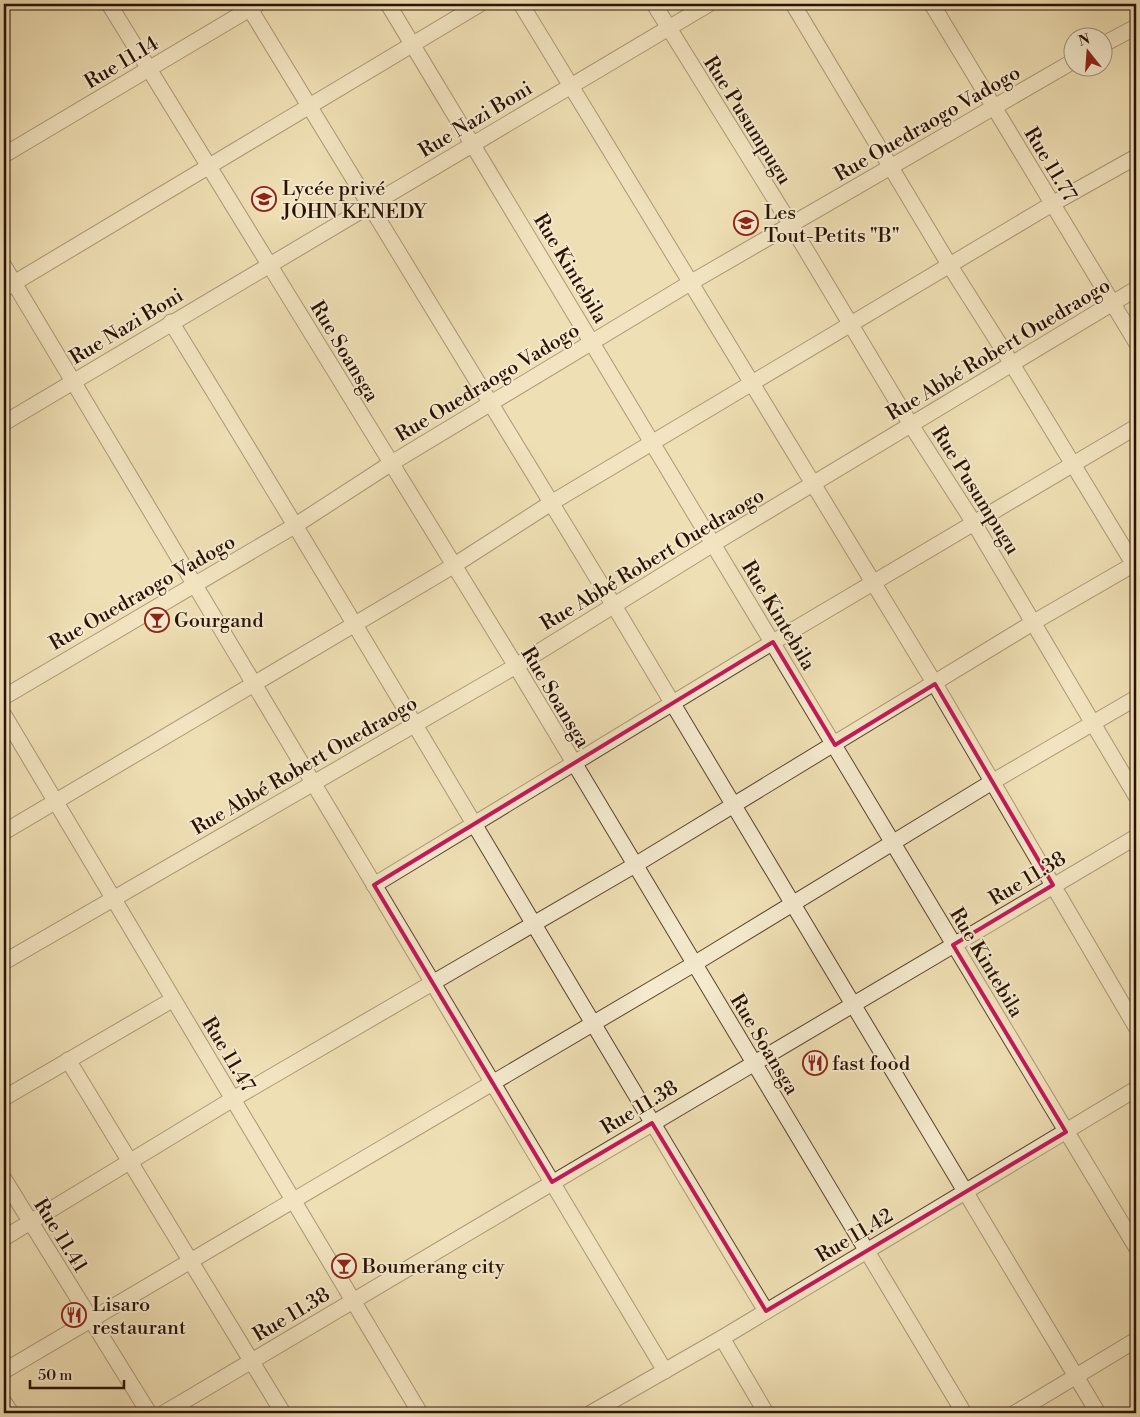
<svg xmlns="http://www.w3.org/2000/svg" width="1140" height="1417" font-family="'Libre Bodoni',serif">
<rect width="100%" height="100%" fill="#efdfb4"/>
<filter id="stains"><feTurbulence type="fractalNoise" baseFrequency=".004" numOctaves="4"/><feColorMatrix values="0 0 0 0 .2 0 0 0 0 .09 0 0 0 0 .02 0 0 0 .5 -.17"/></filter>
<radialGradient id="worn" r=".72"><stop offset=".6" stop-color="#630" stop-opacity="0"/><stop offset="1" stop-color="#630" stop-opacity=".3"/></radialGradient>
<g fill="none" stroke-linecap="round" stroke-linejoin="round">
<defs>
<g id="minor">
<path d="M109 4 516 666 964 1413"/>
<path d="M388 4 1136 1247"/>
<path d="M521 4 935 684 1136 1027"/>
<path d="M654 4 791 225 911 425 974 523 1136 796"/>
<path d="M793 4 950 266 1012 364 1136 568"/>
<path d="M933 6 1136 342"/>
<path d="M250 9 613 604 1098 1413"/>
<path d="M1102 45 1136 27"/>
<path d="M4 155 258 4"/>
<path d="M4 266 665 1371"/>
<path d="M4 289 480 4"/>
<path d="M171 322C373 649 566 982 766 1311"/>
<path d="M4 423 709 4"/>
<path d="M4 697 296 525 390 464 690 283 1072 62"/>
<path d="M4 715 420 1413"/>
<path d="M4 832 453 566 551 503 752 383 1052 204 1136 157"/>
<path d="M374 885 773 642 1136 427"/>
<path d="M4 962 516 666 713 544 1136 289"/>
<path d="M68 1060 283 1413"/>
<path d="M4 1098 172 1000"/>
<path d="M4 1179 149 1413"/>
<path d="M4 1238 233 1099 635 865 1034 622 1136 563"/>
<path d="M722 1338 766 1413"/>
<path d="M4 1371 694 964 992 782 1136 698"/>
<path d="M4 1402 11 1413"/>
<path d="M164 1413 1136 837"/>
<path d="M591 1413 722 1338 1136 1089"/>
<path d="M1015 1413 1136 1340"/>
</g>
</defs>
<use href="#minor" stroke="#5b442f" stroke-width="17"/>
<use href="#minor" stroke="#f5eace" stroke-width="15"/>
</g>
<path d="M0 0H1140V1417H0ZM773 642 835 745 935 684 1053 885 953 945 1066 1132 766 1311 652 1123 552 1182 374 885Z" fill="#efdfb4" fill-opacity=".55" fill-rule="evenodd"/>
<path fill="none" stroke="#c2185b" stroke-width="4" stroke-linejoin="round" d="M773 642 835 745 935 684 1053 885 953 945 1066 1132 766 1311 652 1123 552 1182 374 885Z"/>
<defs>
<symbol id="school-ring" viewBox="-11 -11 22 22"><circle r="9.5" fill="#f5eace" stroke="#8f2418" stroke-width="1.5"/><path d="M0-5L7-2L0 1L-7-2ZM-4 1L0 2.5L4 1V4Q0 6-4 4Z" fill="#8f2418"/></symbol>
<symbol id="bar-ring" viewBox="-11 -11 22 22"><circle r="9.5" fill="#f5eace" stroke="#8f2418" stroke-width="1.5"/><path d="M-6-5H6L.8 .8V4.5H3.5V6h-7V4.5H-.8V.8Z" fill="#8f2418"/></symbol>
<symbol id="restaurant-ring" viewBox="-11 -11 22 22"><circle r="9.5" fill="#f5eace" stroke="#8f2418" stroke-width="1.5"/><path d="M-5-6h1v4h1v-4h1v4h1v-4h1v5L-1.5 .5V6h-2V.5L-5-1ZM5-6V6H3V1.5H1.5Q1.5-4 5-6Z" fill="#8f2418"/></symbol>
</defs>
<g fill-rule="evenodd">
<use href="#school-ring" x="250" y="185" width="28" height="28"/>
<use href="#school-ring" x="732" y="209" width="28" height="28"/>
<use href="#bar-ring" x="143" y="606" width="28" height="28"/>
<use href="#restaurant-ring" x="801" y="1049" width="28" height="28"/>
<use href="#bar-ring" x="330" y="1252" width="28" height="28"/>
<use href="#restaurant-ring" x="60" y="1301" width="28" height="28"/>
</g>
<g text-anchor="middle" stroke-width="4" stroke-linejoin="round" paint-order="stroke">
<g font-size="20" fill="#2a1103" stroke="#f5eace">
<text transform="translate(121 62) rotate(-31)" y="7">Rue 11.14</text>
<text transform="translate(475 119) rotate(-31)" y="7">Rue Nazi Boni</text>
<text transform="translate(748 120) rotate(58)" y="7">Rue Pusumpugu</text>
<text transform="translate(927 123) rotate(-30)" y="7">Rue Ouedraogo Vadogo</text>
<text transform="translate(1051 164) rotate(59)" y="7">Rue 11.77</text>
<text transform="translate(571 268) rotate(59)" y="7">Rue Kintebila</text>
<text transform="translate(126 326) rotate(-31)" y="7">Rue Nazi Boni</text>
<text transform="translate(998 349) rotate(-31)" y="7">Rue Abbé Robert Ouedraogo</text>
<text transform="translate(345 351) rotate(59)" y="7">Rue Soansga</text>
<text transform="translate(487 382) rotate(-31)" y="7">Rue Ouedraogo Vadogo</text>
<text transform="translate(976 490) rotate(58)" y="7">Rue Pusumpugu</text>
<text transform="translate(652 559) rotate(-31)" y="7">Rue Abbé Robert Ouedraogo</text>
<text transform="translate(142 592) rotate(-30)" y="7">Rue Ouedraogo Vadogo</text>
<text transform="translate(779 615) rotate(59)" y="7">Rue Kintebila</text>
<text transform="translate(556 697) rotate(59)" y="7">Rue Soansga</text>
<text transform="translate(304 765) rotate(-30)" y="7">Rue Abbé Robert Ouedraogo</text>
<text transform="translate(1027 878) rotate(-31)" y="7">Rue 11.38</text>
<text transform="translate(987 962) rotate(59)" y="7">Rue Kintebila</text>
<text transform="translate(765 1044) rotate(59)" y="7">Rue Soansga</text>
<text transform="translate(229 1054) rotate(59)" y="7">Rue 11.47</text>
<text transform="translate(639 1107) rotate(-31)" y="7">Rue 11.38</text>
<text transform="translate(61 1235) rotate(58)" y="7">Rue 11.41</text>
<text transform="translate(854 1235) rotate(-31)" y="7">Rue 11.42</text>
<text transform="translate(291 1314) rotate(-31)" y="7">Rue 11.38</text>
</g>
<g font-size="20" fill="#2a1103" stroke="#f5eace" text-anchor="start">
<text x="282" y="195">Lycée privé<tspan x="282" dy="23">JOHN KENEDY</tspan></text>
<text x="764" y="219">Les<tspan x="764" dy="23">Tout-Petits "B"</tspan></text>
<text x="174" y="627">Gourgand</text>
<text x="832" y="1070">fast food</text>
<text x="362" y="1273">Boumerang city</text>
<text x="92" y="1311">Lisaro<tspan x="92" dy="23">restaurant</tspan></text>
</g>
</g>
<rect width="1140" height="1417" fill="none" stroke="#efdfb4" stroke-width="20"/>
<rect x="5" y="5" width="1130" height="1407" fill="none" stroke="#2a1103" stroke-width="2.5"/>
<rect x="10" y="10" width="1120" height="1397" fill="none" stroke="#2a1103"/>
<g transform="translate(1088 52) rotate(343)"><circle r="24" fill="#f5eace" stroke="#a4937d"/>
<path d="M0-4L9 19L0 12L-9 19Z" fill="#8f2418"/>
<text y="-8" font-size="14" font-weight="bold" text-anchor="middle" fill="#2a1103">N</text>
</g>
<path d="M30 1380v8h94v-8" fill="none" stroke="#2a1103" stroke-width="2.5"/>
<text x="38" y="1380" font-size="15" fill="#2a1103" stroke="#f5eace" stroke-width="4" paint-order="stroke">50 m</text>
<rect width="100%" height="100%" filter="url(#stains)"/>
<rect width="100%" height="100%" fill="url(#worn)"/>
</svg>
